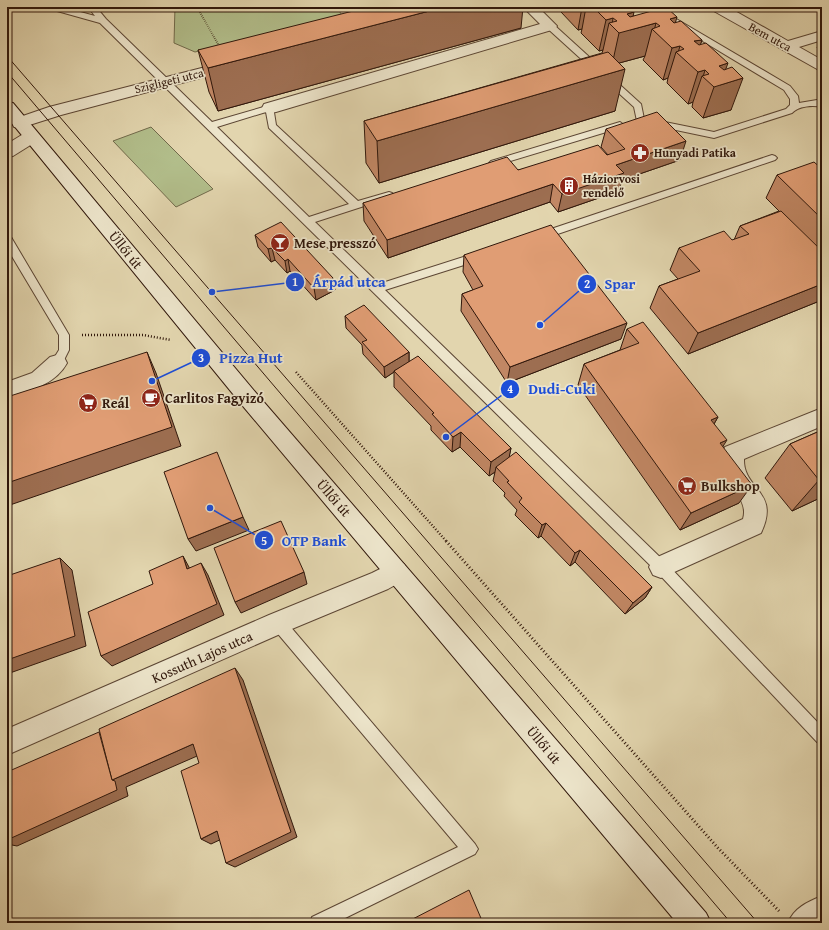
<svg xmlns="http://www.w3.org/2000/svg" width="829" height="930" font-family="'Gentium Book Plus',serif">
<rect width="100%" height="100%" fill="#e2d5ae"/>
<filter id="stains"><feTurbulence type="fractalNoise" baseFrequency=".005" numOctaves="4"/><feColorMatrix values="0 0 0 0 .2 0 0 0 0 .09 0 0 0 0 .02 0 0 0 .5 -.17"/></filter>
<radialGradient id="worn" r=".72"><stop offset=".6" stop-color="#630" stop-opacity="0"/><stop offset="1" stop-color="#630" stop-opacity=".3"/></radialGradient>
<g fill="#b2be8b" stroke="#716a4b">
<path d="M175 7H336L342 15 195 52 174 43Z"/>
<path d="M151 127 213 189 176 207 113 141Z"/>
</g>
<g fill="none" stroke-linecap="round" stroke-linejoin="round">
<defs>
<g id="service">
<path d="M49 7H62L95 16 88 7H96L106 19 212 122 267 106H273L276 125 358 201 389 192 392 193 394 195 392 197 315 222 379 284 479 252 483 253 484 256 483 259 385 290 666 563 822 727V744L817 742 656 571 100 23 50 9ZM266 112 269 128 349 204 309 217 217 127Z"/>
<path d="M646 7H656L790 86 798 96 799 103 817 100 822 101V107C812 105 799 106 792 113L714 138 652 125 651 123 652 121 655 120 714 132 786 109 790 105V99L784 90Z"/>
<path d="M547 24H553L641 104 644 119 643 121H637L634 107 547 28Z"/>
<path d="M620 122 624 125 623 127 494 166 489 163 491 161Z"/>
<path d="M772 155 775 156 777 158 775 160 540 240 535 236 536 234Z"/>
<path d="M7 236 11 237 69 335V350L61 366 57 367 53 366 51 363 59 350V335L7 248Z"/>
<path d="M278 617 283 618 475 844 478 849 475 854 335 923H310L312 917 458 847 273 628 271 623 273 618Z"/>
</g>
<g id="minor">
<path d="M523 7H538L557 26 555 29 276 112 270 113 264 112 262 108 264 104 540 24Z"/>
<path d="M710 7H728L788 41 822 31V40L799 47 822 60V71L817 69 712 10Z"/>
<path d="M233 60 238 62 241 65 238 68 61 115 20 128 14 127 12 123 14 119 49 107Z"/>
<path d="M31 132 37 133 39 137 37 141 13 156 7 157V144L25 133Z"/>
<path d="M57 355 64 357 67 363C55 385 29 391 7 398V382L32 373 50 357Z"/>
<path d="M822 408V426L744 459C743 490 781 491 761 533L661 578 653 575 649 567 653 559 743 519C751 493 710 480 725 447Z"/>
<path d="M396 561 404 564 408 572 404 580 388 589 287 631 7 755V729L269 615 372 573Z"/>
<path d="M822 896V923H788C794 908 807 902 822 896Z"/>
</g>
<path id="secondary" d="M7 102 13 103 256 393 706 913 711 923H677L242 405 7 117Z"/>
</defs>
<use href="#service" stroke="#5c4634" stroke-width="2"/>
<use href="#minor" stroke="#5c4634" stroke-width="2"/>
<use href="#secondary" stroke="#30170b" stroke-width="2"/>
<path stroke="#30170b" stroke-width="2" stroke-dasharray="0.5 1.5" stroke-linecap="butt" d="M197 7 219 46"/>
<g stroke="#30170b" stroke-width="2.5" stroke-dasharray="1 2" stroke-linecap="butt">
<path d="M82 335H143L171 340"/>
<path d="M296 372 447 542"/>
</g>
<path stroke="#30170b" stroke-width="3" stroke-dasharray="1 2.5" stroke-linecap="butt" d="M446 541 718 848 779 911"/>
<use href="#service" fill="#ece4ca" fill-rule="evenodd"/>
<use href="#minor" fill="#ece4ca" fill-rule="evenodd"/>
<use href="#secondary" fill="#ece4ca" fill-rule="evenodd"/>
<g stroke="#30170b" stroke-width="1">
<path d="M7 56 758 923"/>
<path d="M7 72 731 923"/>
</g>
</g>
<g fill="#c18764" stroke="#30170b">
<path d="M556 7H629L633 16 676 22 702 40 700 45 726 69 731 110 703 118 692 107 693 102 688 104 667 83 668 78 663 80 643 60 645 56 619 63 615 111 379 183 366 163 364 121 602 53 603 50 599 51 581 33 582 29 578 30 561 12V8L558 9Z"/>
<path d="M521 28 218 111 209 92 198 50Z"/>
<path d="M822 36V52L817 48Z"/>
<path d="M606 129 680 160 622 180 619 191 558 212 550 202 388 258 364 221 363 203 518 170 608 155 601 147Z"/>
<path d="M822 169V300L688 354 650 308 659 286 678 279 670 270 679 248 734 240 740 226 779 211 766 198 777 175Z"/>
<path d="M255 235 335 290 316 300 290 271 287 273 275 260 271 262 258 247Z"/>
<path d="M464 255 621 339 507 383 461 311 462 294 473 290 463 272Z"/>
<path d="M345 316 409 352V362L511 448 509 457 652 587 645 598 625 614 575 562 570 566 541 536 538 538 515 515 517 510 504 496 505 493 493 481 495 472 489 476 460 447 452 452 431 430V426L394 387V372L385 378 363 354 362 345 346 328Z"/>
<path d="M627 329 718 417 714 424 723 447 739 503 680 530 578 385 584 364 620 350Z"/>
<path d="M822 430V497L792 511 765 478 790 444Z"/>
</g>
<g fill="#9d6e51" stroke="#30170b">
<path d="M445 7H523L521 28 218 111 208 68Z"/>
<path d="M558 7H562L561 8 558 9Z"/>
<path d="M582 7H586L582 29 578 30Z"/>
<path d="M634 12 630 30 656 23 654 31 652 29 645 56 612 65 619 33 627 14Z"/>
<path d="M677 17 669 45 670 19Z"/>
<path d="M613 18 612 26 609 23 603 50 599 51 606 20Z"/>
<path d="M702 40 693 67 694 41Z"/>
<path d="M680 46 678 53 676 52 668 78 663 80 672 48Z"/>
<path d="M728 63 720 85 743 78 731 110 703 118 714 87 719 66Z"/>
<path d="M625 69 615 111 379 183 377 141Z"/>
<path d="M705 70 703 77 702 76 693 102 688 104 698 72Z"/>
<path d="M686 141 680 160 622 180 619 191 558 212 562 194 616 165Z"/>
<path d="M553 184 550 202 388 258 387 240Z"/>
<path d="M272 248 275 260 271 262 268 249Z"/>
<path d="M288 259 290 271 287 273 285 261Z"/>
<path d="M333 278 335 290 316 300 314 288Z"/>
<path d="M822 284V300L688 354 698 333Z"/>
<path d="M627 323 621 339 507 383 510 367Z"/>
<path d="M147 352 156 373 181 446 7 506V483Z"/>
<path d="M409 352V363L394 371V372L385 378 384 367Z"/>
<path d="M718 417 707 436 711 420Z"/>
<path d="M461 432 460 447 452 452 453 437Z"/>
<path d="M727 440 715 459 720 443Z"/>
<path d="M511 448 508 463 496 467 495 472 489 476 491 462Z"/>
<path d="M822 478V497L792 511 819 480Z"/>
<path d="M752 485 739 503 680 530 691 513Z"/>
<path d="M243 517 249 530 196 551 188 539Z"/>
<path d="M546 523 541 536 538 538 542 525Z"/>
<path d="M580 550 575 562 570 566 575 553Z"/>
<path d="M183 556 190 569H187Z"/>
<path d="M60 558 72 570 86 646 7 674V660Z"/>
<path d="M201 563 208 575 224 615 112 666 101 656Z"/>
<path d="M304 572 307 584 241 613 235 602Z"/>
<path d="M652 587 645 598 625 614 633 603Z"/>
<path d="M235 668 243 680 297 837 235 867 226 863Z"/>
<path d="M193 744 204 753 126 787 128 796 17 846 7 844V840L112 780Z"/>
<path d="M217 831 226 837 211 844 201 839Z"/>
</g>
<g fill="#e09d74" stroke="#30170b">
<path d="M369 7H445L208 68 198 50Z"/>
<path d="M593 7H629L634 12 627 14 630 17 666 7 677 17 670 19 674 23 681 21 702 40 694 41 699 45 706 43 728 63 719 66 724 70 732 67 743 78 714 87 702 76 709 74 705 70 698 72 676 52 684 49 680 46 672 48 652 29 660 26 656 23 619 33 609 23 617 21 613 18 606 20Z"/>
<path d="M608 52 625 69 377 141 364 121Z"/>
<path d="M657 112 686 141 616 165 624 173 562 194 553 184 387 240 363 203 507 157 518 170 598 145 607 155 625 149 606 129Z"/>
<path d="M814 162 822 169V219L777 175Z"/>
<path d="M781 211 822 251V284L698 333 659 286 700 271 679 248 724 231 732 240 749 234 740 226Z"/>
<path d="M281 222 333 278 314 288 288 259 285 261 272 248 268 249 255 235Z"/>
<path d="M551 225 627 323 510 367 462 294 483 286 464 255Z"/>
<path d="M364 305 409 352 384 367 362 342 367 340 345 316Z"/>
<path d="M643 322 718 417 711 420 727 440 720 443 752 485 691 513 584 364 639 343 627 329Z"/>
<path d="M147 352 172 427 7 483V397Z"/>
<path d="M418 356 511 448 491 462 461 432 453 437 432 414 434 413 394 371Z"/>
<path d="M822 430V478L819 480 790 444Z"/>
<path d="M217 452 243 517 188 539 164 472Z"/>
<path d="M516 452 652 587 633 603 580 550 575 553 546 523 542 525 519 502 522 498 507 482 509 481 496 467Z"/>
<path d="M281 521 304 572 235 602 214 548Z"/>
<path d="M183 556 187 569 201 563 217 604 101 656 88 612 153 584 149 571Z"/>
<path d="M60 558 75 636 7 660V576Z"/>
<path d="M235 668 291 832 226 863 217 831 201 839 181 771 199 763 193 744 112 780 99 729Z"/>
<path d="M99 732 112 780 115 781 117 790 7 840V772Z"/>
<path d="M469 890 483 923H405Z"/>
</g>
<defs>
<symbol id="pharmacy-disc" viewBox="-11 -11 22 22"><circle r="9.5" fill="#8f2418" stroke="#ece4ca"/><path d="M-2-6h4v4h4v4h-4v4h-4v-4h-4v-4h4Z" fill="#fff"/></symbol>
<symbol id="building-disc" viewBox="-11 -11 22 22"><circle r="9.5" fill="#8f2418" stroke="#ece4ca"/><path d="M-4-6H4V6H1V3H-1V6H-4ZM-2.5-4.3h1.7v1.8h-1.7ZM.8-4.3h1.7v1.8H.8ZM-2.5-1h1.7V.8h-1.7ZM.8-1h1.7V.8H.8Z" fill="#fff"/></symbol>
<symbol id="bar-disc" viewBox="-11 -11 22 22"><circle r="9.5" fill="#8f2418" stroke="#ece4ca"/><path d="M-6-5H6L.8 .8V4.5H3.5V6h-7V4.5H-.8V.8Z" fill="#fff"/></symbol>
<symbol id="cafe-disc" viewBox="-11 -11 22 22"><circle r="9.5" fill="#8f2418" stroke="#ece4ca"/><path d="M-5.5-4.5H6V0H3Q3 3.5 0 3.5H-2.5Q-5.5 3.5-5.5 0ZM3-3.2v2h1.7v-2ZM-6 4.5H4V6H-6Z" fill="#fff"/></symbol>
<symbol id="supermarket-disc" viewBox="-11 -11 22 22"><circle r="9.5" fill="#8f2418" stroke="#ece4ca"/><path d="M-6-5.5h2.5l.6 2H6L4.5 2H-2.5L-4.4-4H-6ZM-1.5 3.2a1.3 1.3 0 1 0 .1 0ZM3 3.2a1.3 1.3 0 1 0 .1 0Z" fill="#fff"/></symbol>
</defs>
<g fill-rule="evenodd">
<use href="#pharmacy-disc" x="629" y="142" width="22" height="22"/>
<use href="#building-disc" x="558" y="175" width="22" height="22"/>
<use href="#bar-disc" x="269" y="232" width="22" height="22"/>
<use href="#cafe-disc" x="140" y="387" width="22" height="22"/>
<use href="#supermarket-disc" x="77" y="392" width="22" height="22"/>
<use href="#supermarket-disc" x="676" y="475" width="22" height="22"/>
</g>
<g text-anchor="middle" stroke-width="3.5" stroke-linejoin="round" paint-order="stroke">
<g font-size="12" fill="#30170b" stroke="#ece4ca">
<text transform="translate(770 37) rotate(29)" y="4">Bem utca</text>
<text transform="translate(169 81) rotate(-14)" y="4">Szigligeti utca</text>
</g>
<g font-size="12" font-weight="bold" fill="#30170b" stroke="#ece4ca" text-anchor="start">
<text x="654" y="157">Hunyadi Patika</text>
<text x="583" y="183">Háziorvosi<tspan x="583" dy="14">rendelő</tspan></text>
</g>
<g font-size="14" font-weight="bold" fill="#30170b" stroke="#ece4ca" text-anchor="start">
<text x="294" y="248">Mese presszó</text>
<text x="165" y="403">Carlitos Fagyizó</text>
<text x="102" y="408">Reál</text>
<text x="701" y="491">Bulkshop</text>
</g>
<g font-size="14" fill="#30170b" stroke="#ece4ca">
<text transform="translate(126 250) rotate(51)" y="5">Üllői út</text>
<text transform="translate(334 498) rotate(49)" y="5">Üllői út</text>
<text transform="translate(202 657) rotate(-24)" y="5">Kossuth Lajos utca</text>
<text transform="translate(544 745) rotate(50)" y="5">Üllői út</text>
</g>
</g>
<path fill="none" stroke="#1d4ed8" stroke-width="1.5" d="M212 292L295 282M540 325L587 284M152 381L201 358M446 437L510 389M210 508L264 540"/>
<g fill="#1d4ed8" stroke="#ece4ca" stroke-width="1.5">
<circle cx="212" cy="292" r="4"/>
<circle cx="540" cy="325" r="4"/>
<circle cx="152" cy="381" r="4"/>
<circle cx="446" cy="437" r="4"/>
<circle cx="210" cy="508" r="4"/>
<circle cx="295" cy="282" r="10"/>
<circle cx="587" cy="284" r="10"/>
<circle cx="201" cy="358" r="10"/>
<circle cx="510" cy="389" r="10"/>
<circle cx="264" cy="540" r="10"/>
</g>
<g font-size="12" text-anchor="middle" font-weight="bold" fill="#fff">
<text x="295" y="286">1</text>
<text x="587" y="288">2</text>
<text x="201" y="362">3</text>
<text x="510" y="393">4</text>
<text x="264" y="545">5</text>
</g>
<g font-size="15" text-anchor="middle" font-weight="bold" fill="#1d4ed8" stroke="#ece4ca" stroke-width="3.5" stroke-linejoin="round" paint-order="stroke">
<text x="349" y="287">Árpád utca</text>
<text x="620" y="289">Spar</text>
<text x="251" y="363">Pizza Hut</text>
<text x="562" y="394">Dudi-Cuki</text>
<text x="314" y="546">OTP Bank</text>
</g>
<rect width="829" height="930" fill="none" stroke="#e2d5ae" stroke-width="24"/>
<rect x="8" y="8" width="813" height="914" fill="none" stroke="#30170b" stroke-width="2"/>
<rect x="12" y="12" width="805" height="906" fill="none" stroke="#30170b"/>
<rect width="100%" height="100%" filter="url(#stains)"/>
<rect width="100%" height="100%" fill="url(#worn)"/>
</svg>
